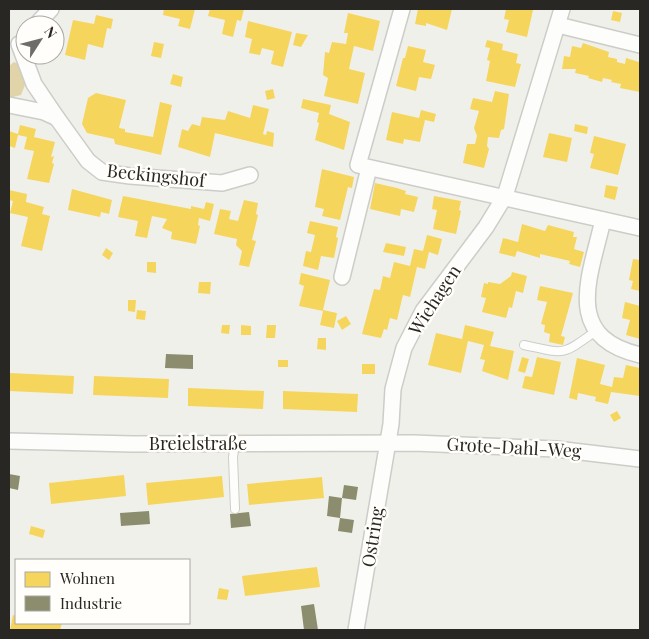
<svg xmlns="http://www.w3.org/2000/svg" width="649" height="639" font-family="'Playfair Display',serif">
<rect width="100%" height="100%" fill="#f0f0eb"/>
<path fill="#e1d4a9" d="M14 62 19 64 25 85 21 95 9 98V66Z"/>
<g fill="#f6d55c">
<path d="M164 9H195L190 29 178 26 180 19 163 15Z"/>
<path d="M210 9H244L241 21 237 20 233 37 222 34 225 20 208 16Z"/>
<path d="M418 9H452L447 30 426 23V26L415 24Z"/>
<path d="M506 9 533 10 527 37 506 32 509 20 504 19Z"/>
<path d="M613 11 622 13 620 22 611 20Z"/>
<path d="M348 13 380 21 373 51 354 46 349 69 365 73 358 104 324 96 328 78 323 75 325 52 329 53 332 42 346 44 348 33H344Z"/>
<path d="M96 15 113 19 111 29 107 28 103 48 88 44 85 60 65 55 73 20 94 24Z"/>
<path d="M248 21 292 32 283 67 271 64 274 51 262 48 260 55 249 53 252 39 245 37Z"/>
<path d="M296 33 308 35 301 47 293 45Z"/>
<path d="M487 40 503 44 502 50 518 54 516 63 521 64 515 87 486 81 490 61 487 60 490 48 485 47Z"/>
<path d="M154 42 164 44 161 58 151 56Z"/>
<path d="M583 43 609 52 608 57 617 59V62L625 64 626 58 639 62 640 92 620 88 621 84 611 82 612 80 603 78 602 82 588 78 589 76 575 73 576 69H562L564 56 570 57 572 46 581 48Z"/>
<path d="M408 46 426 50 423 62 435 65 431 79 419 77 416 91 396 86 403 58H405Z"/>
<path d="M173 74 183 77 181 87 170 84Z"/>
<path d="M273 89 275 98 267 100 265 91Z"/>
<path d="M495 91 509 94 504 129 501 130 499 138 488 137 487 146 489 149 484 168 463 163 467 144H475L477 136 474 128 479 111 470 109 473 98 492 102Z"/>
<path d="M96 93 126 100 119 128 125 129V132L153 137 160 102 172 105 161 155 115 144 114 139 87 133 82 124 88 98Z"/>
<path d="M303 99 331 105 329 114 350 122 344 150 315 140 319 123 317 122 319 113 301 108Z"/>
<path d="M253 105 269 109 263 134 266 135 267 131 274 133 273 147 215 133 210 157 178 147 182 129 188 131 192 124 200 126 202 117 225 120 228 111 250 118Z"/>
<path d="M421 110 436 114 434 122 425 120 420 142 404 139 403 144 386 140 392 112 419 118Z"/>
<path d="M575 124 588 127 587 134 574 131Z"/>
<path d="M20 125 36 129 34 137 55 142 51 157 54 156 52 163 54 164 49 183 27 179 34 151 24 149 27 137 18 135 15 148 9 146V131L18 134Z"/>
<path d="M549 133 572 138 567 162 543 157Z"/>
<path d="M594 136 626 144 618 175 590 168 594 154 590 153Z"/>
<path d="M322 169 354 177 352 188 348 187 340 220 322 216 324 209 315 207Z"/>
<path d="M375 183 397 188 406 191 405 194 418 197 414 212 401 209 400 216 370 209Z"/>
<path d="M606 185 618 187 615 200 604 197Z"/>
<path d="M72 189 112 200 109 214 101 212 100 217 68 210Z"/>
<path d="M9 190 27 194 26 202 44 207 42 214 50 216 42 251 21 246 28 217 10 213 13 201 9 200Z"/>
<path d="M123 196 191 209V206L204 209 206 202 214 204 210 221 199 218 198 225 200 226 196 244 171 239 172 232 162 228 167 219 152 216 147 238 135 236 138 221 118 217Z"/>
<path d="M434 196 461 201 459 210 461 211 456 234 433 229 437 210 432 209Z"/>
<path d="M244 200 258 203 256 214 258 215 252 240 256 241 249 267 239 265 242 251 236 245 237 239 214 234 220 209 231 211 229 219 238 221Z"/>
<path d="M310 221 338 227 336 237 338 238 334 258 321 256 318 270 303 266 306 251 311 252 315 235 307 233Z"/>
<path d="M522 224 545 231 548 225 574 232 573 237H577L574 249 584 252 580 267 569 264 570 261 540 254V258L517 251 515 257 499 253 503 238 518 242Z"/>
<path d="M427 235 442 239 438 255 429 252 425 269 417 267 410 297 403 295 397 320 390 318 387 330 384 329 381 338 362 334 374 289 380 290 383 276 390 278 394 262 410 266 414 249 423 251Z"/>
<path d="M386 243 406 247 404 256 383 252Z"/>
<path d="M106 248 113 253 109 260 102 255Z"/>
<path d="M633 259 640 260V291L631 289 633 281 629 280Z"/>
<path d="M147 262H156V273L147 272Z"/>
<path d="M512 272 527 276 523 293 516 291 512 308 509 307 506 318 482 312 486 298 481 297 484 283 488 284V282L500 284 511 276Z"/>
<path d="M301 273 330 280 323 310 337 313 334 328 320 325 323 311 299 306 304 286 299 284Z"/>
<path d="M199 282H211L210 294 198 293Z"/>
<path d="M540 286 573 293 561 336 565 337 563 345 549 342 550 334 544 332 545 325 541 324 547 302 537 300Z"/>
<path d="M128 300H136L135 312 128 311Z"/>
<path d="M625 302 640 306V339L626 335 630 320 622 318Z"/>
<path d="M137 310 146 311 145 320 136 319Z"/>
<path d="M346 316 351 324 342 330 337 321Z"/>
<path d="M222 325H230L229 334 221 333Z"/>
<path d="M241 325 251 326V335H241Z"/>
<path d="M267 325H276L275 338H266Z"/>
<path d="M465 325 494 332 490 346 514 351 508 380 482 371 485 360 480 359 484 345 468 341 461 373 428 365 436 333 462 339Z"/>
<path d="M318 338H326V350L317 349Z"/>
<path d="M522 357 529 359 525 373 518 371Z"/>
<path d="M537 357 561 362 554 395 522 388 525 376 532 377Z"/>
<path d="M577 358 605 365 600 384 612 387 614 377 623 378 626 365 640 368V396L611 392 608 404 595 401 596 397 578 393 577 400 569 398Z"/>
<rect x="278" y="360" width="10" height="7"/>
<rect x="362" y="364" width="13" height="10"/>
<path d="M9 373 74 376 73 394 9 391Z"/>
<path d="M94 376 169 379 168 398 93 395Z"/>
<path d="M188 388 264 391 263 409 188 406Z"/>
<path d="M283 391 358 394 357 412 283 409Z"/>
<path d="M617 411 621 418 614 422 610 415Z"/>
<path d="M124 475 126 496 51 504 49 483Z"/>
<path d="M222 476 224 497 148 505 146 483Z"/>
<path d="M322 477 324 498 249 505 247 484Z"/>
<path d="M31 526 45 530 43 538 29 534Z"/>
<path d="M317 567 320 587 245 596 242 576Z"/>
<path d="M219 588 229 590 227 600 217 599Z"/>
<path d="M13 615 16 616V623H62L60 630H10Z"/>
</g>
<g fill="#8c8c6e">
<path d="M166 354 193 355V369L165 368Z"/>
<path d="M9 474 20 476 18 490 9 488Z"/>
<path d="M344 485 358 487 356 500 342 498 340 518 354 520 352 533 338 531 340 518 327 516 329 496 342 498Z"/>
<path d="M149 511 150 524 121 526 120 513Z"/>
<path d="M249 512 251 526 231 528 230 514Z"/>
<path d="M314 604 318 630H304L301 606Z"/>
</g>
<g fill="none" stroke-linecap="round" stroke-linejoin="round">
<defs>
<g id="service">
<path d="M524 345C566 354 561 356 596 331"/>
<path d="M235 444 233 457 235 509"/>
</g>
<g id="minor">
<path d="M402 9 358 165 640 228"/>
<path d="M36 25 51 9"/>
<path d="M558 25 640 45"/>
<path d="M19 44 34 84 57 118"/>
<path d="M9 105 44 112 57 118 88 161 102 172 130 176 222 183 250 175"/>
<path d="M603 220C590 277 562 337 640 355"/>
<path d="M342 277 369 168"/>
<path d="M9 441 133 444 414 443 556 449 640 459"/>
<path d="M356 630 391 424 393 389 404 348 423 311 486 227 505 196 562 9"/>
</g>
</defs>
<use href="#service" stroke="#ccccc8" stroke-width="10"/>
<use href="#minor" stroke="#ccccc8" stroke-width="18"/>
<use href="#service" stroke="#fdfdfc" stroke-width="8"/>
<use href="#minor" stroke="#fdfdfc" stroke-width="15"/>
</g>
<g text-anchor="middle" stroke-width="5" stroke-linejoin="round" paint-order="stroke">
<g font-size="18" fill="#282723" stroke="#fffefa">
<text transform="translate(156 176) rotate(6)" y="6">Beckingshof</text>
<text transform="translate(435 300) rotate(-57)" y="6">Wiehagen</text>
<text x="198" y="450">Breielstraße</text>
<text transform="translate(514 448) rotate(3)" y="6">Grote-Dahl-Weg</text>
<text transform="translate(373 537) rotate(-81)" y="6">Ostring</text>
</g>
</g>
<rect width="649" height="639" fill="none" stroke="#282723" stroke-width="20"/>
<rect x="15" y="559" width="175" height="65" fill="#fffefa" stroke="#a9a8a4"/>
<rect x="25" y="572" width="25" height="15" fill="#f6d55c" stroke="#a9a8a4"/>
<text x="60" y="584" font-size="15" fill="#282723">Wohnen</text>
<rect x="25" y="596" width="25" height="15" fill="#8c8c6e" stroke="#a9a8a4"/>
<text x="60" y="609" font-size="15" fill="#282723">Industrie</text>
<g transform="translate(40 40) rotate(54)"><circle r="24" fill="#fffefa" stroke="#a9a8a4"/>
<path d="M0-4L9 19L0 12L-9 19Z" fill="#6e6d69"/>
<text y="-8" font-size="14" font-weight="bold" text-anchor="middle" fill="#282723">N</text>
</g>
</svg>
